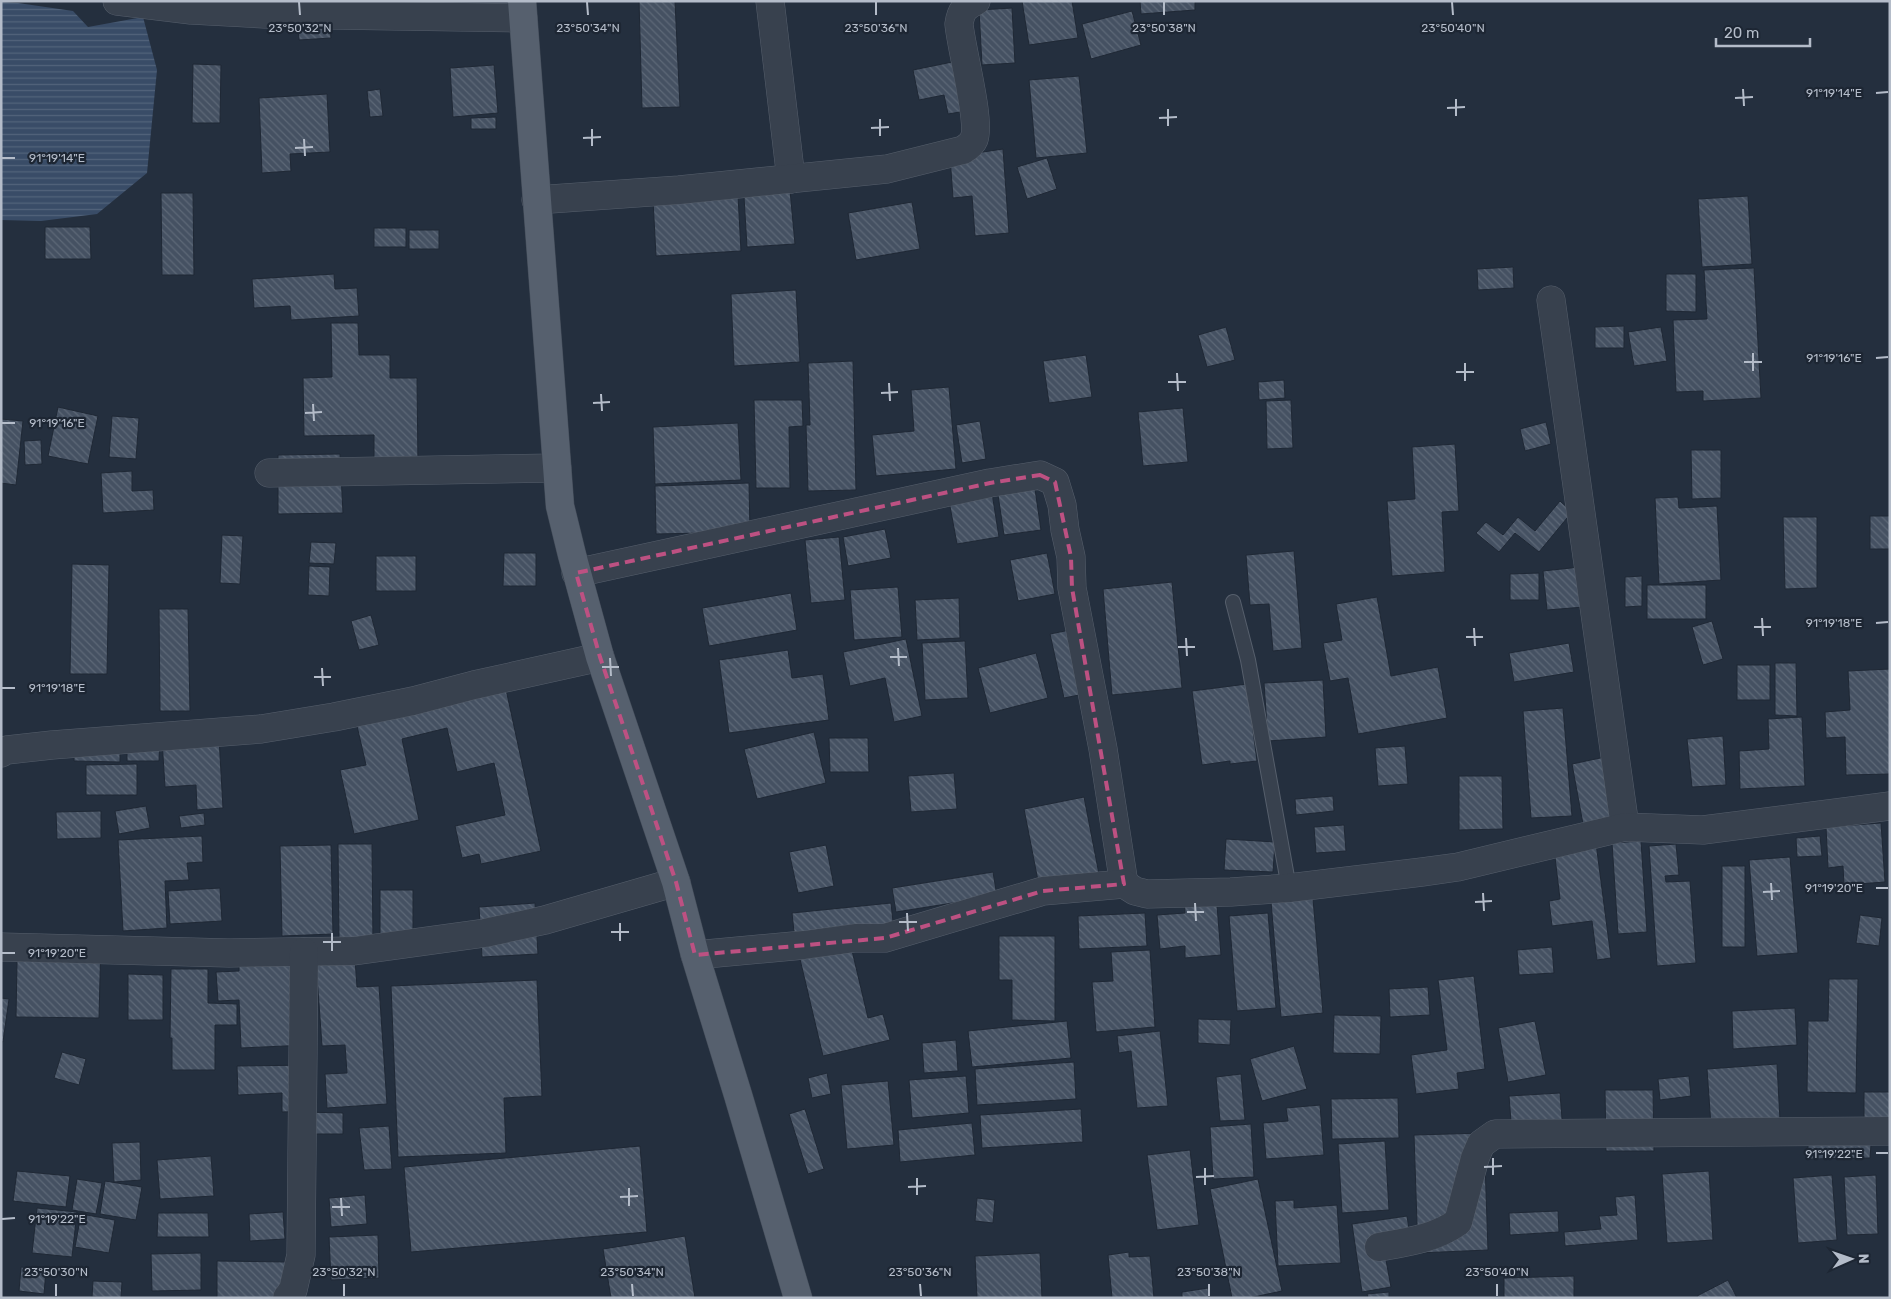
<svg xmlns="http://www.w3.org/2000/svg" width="1891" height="1299" font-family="Rubik,sans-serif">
<defs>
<pattern id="water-rules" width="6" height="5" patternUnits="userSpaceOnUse" patternTransform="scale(1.25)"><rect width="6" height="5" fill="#394c67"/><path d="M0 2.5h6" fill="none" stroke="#53647b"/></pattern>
<pattern id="building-back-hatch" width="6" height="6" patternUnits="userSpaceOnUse" patternTransform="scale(1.25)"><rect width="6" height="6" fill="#455162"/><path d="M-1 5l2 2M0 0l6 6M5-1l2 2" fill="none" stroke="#5d6877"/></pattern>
</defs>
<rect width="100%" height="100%" fill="#242f3e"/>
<path fill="url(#water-rules)" d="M1 2 18 3 73 11 88 27 143 17 157 70 147 173 97 214 41 221 1 220Z"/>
<g fill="url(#building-back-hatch)" stroke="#1f2835">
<path d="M639 1H675L680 107 642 108Z"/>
<path d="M1022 1H1072L1078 38 1029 45Z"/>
<path d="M1140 1H1195V10L1141 14Z"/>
<path d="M1012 8 1015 63 982 65 979 10Z"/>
<path d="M1132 11 1141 45 1091 59 1082 24Z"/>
<path d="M329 14 331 38 299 40 297 16Z"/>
<path d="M962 60 972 110 948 114 944 95 919 100 913 70Z"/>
<path d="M193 64 221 65 220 123H192Z"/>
<path d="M494 65 498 113 453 117 450 68Z"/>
<path d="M1079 76 1087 153 1036 158 1029 80Z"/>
<path d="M380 89 383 116 370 117 367 91Z"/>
<path d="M327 94 330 152 290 154 291 171 262 173 259 98Z"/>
<path d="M496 117V129H471V118Z"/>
<path d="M1003 149 1009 233 975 236 972 196 953 198 950 157Z"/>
<path d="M1047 158 1057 189 1027 199 1017 167Z"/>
<path d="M790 190 795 244 747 247 744 197Z"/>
<path d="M161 193H193L194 275H162Z"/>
<path d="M738 195 741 251 656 256 653 200Z"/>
<path d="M1748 196 1752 264 1702 267 1698 199Z"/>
<path d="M912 202 920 249 856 260 848 213Z"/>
<path d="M45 227H90L91 259H45Z"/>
<rect x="374" y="228" width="32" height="19"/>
<rect x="409" y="230" width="30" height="19"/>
<path d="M1513 267 1514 288 1478 290 1477 269Z"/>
<path d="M1754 268 1761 398 1703 401V391L1676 392 1673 320 1707 319 1704 270Z"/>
<path d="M334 274 335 289 357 288 359 316 291 320 290 306 254 308 252 279Z"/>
<path d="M1666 274H1696V312L1666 311Z"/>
<path d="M796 290 800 362 734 366 731 294Z"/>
<path d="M331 323H358L359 355H390V378H417L418 465 374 466V435L304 436 303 378 332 377Z"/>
<path d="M1624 326V348H1595V327Z"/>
<path d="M1226 327 1235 360 1207 367 1198 335Z"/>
<path d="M1661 327 1667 361 1634 366 1628 332Z"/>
<path d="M1086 355 1092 397 1049 403 1043 361Z"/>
<path d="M853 361 856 490 808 491 806 425H810L808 363Z"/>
<path d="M1284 380 1285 398 1259 400 1258 382Z"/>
<path d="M949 387 956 469 876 476 872 435 914 431 911 390Z"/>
<path d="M754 400H802L803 426 789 427 790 488H756Z"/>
<path d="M1291 400 1293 448 1267 449 1266 401Z"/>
<path d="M58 407 98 416 88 464 48 456Z"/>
<path d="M1183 408 1188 462 1143 466 1138 412Z"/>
<path d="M112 416 139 418 136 459 109 457Z"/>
<path d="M1 419 23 421 16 485 1 483Z"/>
<path d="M980 421 986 459 962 463 956 425Z"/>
<path d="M1546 422 1551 444 1525 451 1520 429Z"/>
<path d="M738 423 741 480 655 484 653 427Z"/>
<path d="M41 440 42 464 25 465 24 441Z"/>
<path d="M1455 444 1459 511 1442 512 1445 572 1392 576 1387 501 1415 499 1412 447Z"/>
<path d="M1691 450H1721V498L1692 499Z"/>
<path d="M340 454 343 513 278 514V455Z"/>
<path d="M132 471V491L153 490 154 510 103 513 101 473Z"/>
<path d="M749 483 750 532 656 534 655 486Z"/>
<path d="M1035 489 1041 530 1004 535 998 495Z"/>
<path d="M992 493 999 537 957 544 949 501Z"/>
<path d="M1678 497 1679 508 1717 506 1721 580 1659 584 1655 498Z"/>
<path d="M1560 501 1572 512 1539 552 1515 533 1499 552 1476 533 1486 522 1503 535 1518 517 1535 531Z"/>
<rect x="1870" y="516" width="20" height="33"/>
<path d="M1783 517H1817V588L1785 589Z"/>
<path d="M885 529 891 558 848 566 843 537Z"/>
<path d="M222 535 243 536 240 584 220 583Z"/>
<path d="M839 537 845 600 811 603 805 540Z"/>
<path d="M311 542 336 543 334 564 309 563Z"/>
<path d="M1294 551 1302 648 1273 651 1269 604 1250 605 1246 555Z"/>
<path d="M504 553H536V586H503Z"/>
<path d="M1047 553 1055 594 1018 601 1010 560Z"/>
<rect x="376" y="556" width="40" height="35"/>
<path d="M72 564 109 565 107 674H70Z"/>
<path d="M309 566 330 567 329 596 308 595Z"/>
<path d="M1580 567 1584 607 1547 610 1543 571Z"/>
<path d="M1539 573V600H1510V574Z"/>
<path d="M1642 576V606L1625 607V577Z"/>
<path d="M1172 582 1182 688 1112 695 1103 589Z"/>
<rect x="1647" y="585" width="59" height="34"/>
<path d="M898 587 902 637 854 640 850 590Z"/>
<path d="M791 593 797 630 709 646 702 608Z"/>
<path d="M1377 597 1391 676 1438 667 1447 718 1358 734 1348 678 1330 681 1323 643 1342 640 1336 604Z"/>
<path d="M959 598 960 638 917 640 915 600Z"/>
<path d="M159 609H188L190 711H160Z"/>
<path d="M371 615 379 645 359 650 351 621Z"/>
<path d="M1712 621 1723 659 1703 665 1692 627Z"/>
<path d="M1070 630 1084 694 1064 698 1050 634Z"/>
<path d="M906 639 922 716 894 722 885 678 850 686 843 652Z"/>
<path d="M965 641 968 698 925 700 922 643Z"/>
<path d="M1569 643 1574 672 1514 682 1509 653Z"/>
<path d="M788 650 792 678 823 674 829 720 729 733 719 660Z"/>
<path d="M1036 653 1048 698 990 713 978 668Z"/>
<path d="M1775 663H1796L1797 716 1775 715Z"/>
<rect x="1737" y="665" width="33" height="35"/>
<path d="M1890 669V774L1846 775 1845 737 1826 738 1825 712 1850 710 1848 671Z"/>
<path d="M504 680 541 851 481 864 479 854 462 858 455 826 505 815 494 763 457 772 447 728 402 739 419 820 354 834 340 770 366 765 354 713Z"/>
<path d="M1323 680 1326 737 1268 741 1264 683Z"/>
<path d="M1247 684 1257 761 1230 764V761L1202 765 1192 691Z"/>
<path d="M1563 708 1572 816 1531 818 1523 711Z"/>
<path d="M1802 717 1805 786 1740 789 1739 751 1769 749 1768 719Z"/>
<path d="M74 730 120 731V762L74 761Z"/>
<path d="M814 732 826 783 757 799 744 749Z"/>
<path d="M127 734H160L159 761H127Z"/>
<path d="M1723 736 1726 785 1692 787 1687 739Z"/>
<path d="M219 737 223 808 197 810 196 785 165 787 162 740Z"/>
<path d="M829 738H868L869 772H830Z"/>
<path d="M1405 746 1408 784 1378 786 1375 748Z"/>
<path d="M1605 757 1616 818 1583 824 1572 764Z"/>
<path d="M137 764V795H86V765Z"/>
<path d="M954 773 957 809 911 812 908 776Z"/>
<path d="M1459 776H1502L1503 829 1459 830Z"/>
<path d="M1333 796 1334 811 1296 815 1295 799Z"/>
<path d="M1084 797 1099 874 1039 886 1024 809Z"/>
<path d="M146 806 150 828 119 834 115 811Z"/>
<path d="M101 811V838L57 839 56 812Z"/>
<path d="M204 813 205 825 181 828 179 816Z"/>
<path d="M1881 823 1885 882 1844 885 1843 866 1828 868 1826 827Z"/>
<path d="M1344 825 1346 851 1316 853 1314 827Z"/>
<path d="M202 836 203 862 187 863 189 880 165 881 167 928 123 931 118 840Z"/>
<path d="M1820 836 1822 856 1797 857 1796 838Z"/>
<path d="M1226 839 1275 842 1273 872 1224 870Z"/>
<path d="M1641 841 1647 932 1618 934 1612 843Z"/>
<path d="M1596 843 1611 958 1597 960 1592 921 1552 926 1549 901 1560 899 1554 849Z"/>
<path d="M338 844H372L373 942H339Z"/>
<path d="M1676 844 1679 875 1665 876 1666 882 1690 881 1696 963 1657 966 1649 846Z"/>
<path d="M331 845 333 934 282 936 280 846Z"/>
<path d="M826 845 834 886 798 893 789 852Z"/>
<path d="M1790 857 1798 953 1757 956 1749 860Z"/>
<rect x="1722" y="866" width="23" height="81"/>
<path d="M993 872 997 896 896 912 892 888Z"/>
<path d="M220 888 222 921 170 924 168 891Z"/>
<rect x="380" y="890" width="33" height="46"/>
<path d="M1216 893 1221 955 1185 958V946L1160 949 1157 915 1185 913 1184 895Z"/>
<path d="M1313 899 1323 1013 1281 1017 1271 902Z"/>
<path d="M535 903 538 954 482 957 479 907Z"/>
<path d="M891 903 894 931 795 941 792 913Z"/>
<path d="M1145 913 1147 946 1079 949 1078 916Z"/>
<path d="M1268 913 1276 1008 1237 1011 1229 916Z"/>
<path d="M1860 915 1882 918 1879 946 1856 943Z"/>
<path d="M999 936H1055V1021L1012 1020V980H999Z"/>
<path d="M101 940 99 1018 16 1017 17 961 61 962Z"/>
<path d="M850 942 868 1018 883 1014 890 1040 823 1056 799 955Z"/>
<path d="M1552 947 1554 973 1519 975 1517 950Z"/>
<path d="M1150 950 1155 1027 1096 1032 1092 982 1113 981 1111 952Z"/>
<path d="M355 959 357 987 379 986 387 1104 327 1108 325 1074 347 1073 345 1045 322 1046 316 962Z"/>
<path d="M303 962 307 1045 241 1048 239 1000 218 1001 216 972 239 971V965Z"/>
<path d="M171 969H208V1003L237 1004V1025H215V1070H172V1038H170Z"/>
<path d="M128 974 163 975V1020H128Z"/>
<path d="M1474 976 1485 1069 1457 1073 1459 1089 1416 1094 1411 1055 1447 1050 1438 980Z"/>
<path d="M1829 979H1858L1856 1093 1807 1092 1808 1021H1828Z"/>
<path d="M537 980 542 1096 504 1098 506 1153 398 1157 391 986Z"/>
<path d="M1428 987 1430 1015 1390 1017 1389 989Z"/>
<path d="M1 998 9 999 3 1042 1 1041Z"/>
<path d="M1795 1008 1797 1045 1733 1049 1732 1011Z"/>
<path d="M1334 1015 1381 1016 1380 1054 1333 1053Z"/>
<path d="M1198 1019 1231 1020 1230 1045 1198 1043Z"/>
<path d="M1067 1021 1071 1058 972 1067 968 1031Z"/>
<path d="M1535 1021 1546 1075 1508 1082 1498 1028Z"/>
<path d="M1160 1031 1168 1106 1137 1108 1131 1051 1119 1053 1117 1036Z"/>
<path d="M956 1040 958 1071 924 1073 922 1043Z"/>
<path d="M1294 1046 1307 1089 1262 1101 1250 1059Z"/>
<path d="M62 1052 86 1059 79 1085 54 1078Z"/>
<path d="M1074 1062 1076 1099 977 1105 975 1069Z"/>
<path d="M1777 1064 1780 1120 1711 1126 1707 1069Z"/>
<path d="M314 1065 315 1111 282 1112V1093L238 1095 237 1066Z"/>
<path d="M827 1073 831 1094 812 1098 808 1078Z"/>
<path d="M1241 1074 1245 1120 1220 1121 1216 1077Z"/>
<path d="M966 1076 969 1113 912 1118 909 1080Z"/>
<path d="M1689 1076 1691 1096 1660 1100 1658 1079Z"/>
<path d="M888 1081 894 1145 847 1149 841 1085Z"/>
<path d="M1605 1090H1653L1654 1151H1606Z"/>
<path d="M1864 1092H1890V1120L1864 1119Z"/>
<path d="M1560 1093 1563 1131 1512 1135 1509 1096Z"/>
<path d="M1398 1098 1399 1138 1332 1139 1331 1099Z"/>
<path d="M1320 1105 1324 1155 1266 1159 1263 1123 1288 1121 1286 1108Z"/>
<path d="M805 1109 824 1169 808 1174 789 1114Z"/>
<path d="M1081 1109 1083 1142 982 1148 980 1115Z"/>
<path d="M304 1112 343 1113V1134H303Z"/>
<path d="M972 1123 975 1155 900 1162 898 1130Z"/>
<path d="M1251 1124 1254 1177 1213 1179 1210 1127Z"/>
<path d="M389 1126 392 1169 364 1170 359 1128Z"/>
<path d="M1484 1133 1488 1250 1418 1253 1414 1135Z"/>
<path d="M1385 1141 1389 1210 1342 1213 1338 1144Z"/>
<path d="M140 1142 141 1180 114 1182 112 1143Z"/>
<path d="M1808 1145H1871L1870 1158 1808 1159Z"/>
<path d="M640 1146 647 1232 411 1252 404 1167Z"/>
<path d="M1190 1150 1199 1225 1157 1230 1147 1155Z"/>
<path d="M211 1156 214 1196 160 1199 157 1160Z"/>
<path d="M17 1171 70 1176 66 1207 13 1201Z"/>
<path d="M1709 1171 1713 1240 1667 1243 1662 1174Z"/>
<path d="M1832 1175 1837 1240 1798 1243 1793 1178Z"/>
<path d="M1876 1175 1878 1234 1847 1235 1844 1177Z"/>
<path d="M77 1179 102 1183 96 1214 72 1210Z"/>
<path d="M1258 1179 1282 1291 1249 1298H1232L1210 1189Z"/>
<path d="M105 1181 142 1187 136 1220 100 1214Z"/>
<path d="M365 1195 367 1224 331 1227 329 1198Z"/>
<path d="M1635 1195 1638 1240 1565 1246 1564 1232 1601 1229 1599 1216 1617 1215 1615 1197Z"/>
<path d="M977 1198 995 1200 993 1223 975 1221Z"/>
<path d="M1294 1200V1208L1337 1205 1341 1263 1278 1266 1275 1201Z"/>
<path d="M37 1208 77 1212 72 1257 32 1253Z"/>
<path d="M1558 1211 1559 1232 1510 1235 1509 1213Z"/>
<path d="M283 1212 285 1239 250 1241 249 1214Z"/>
<path d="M158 1213H208L209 1237H157Z"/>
<path d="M81 1214 115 1220 109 1253 75 1247Z"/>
<path d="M1407 1216 1413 1255 1386 1260 1391 1287 1362 1292 1352 1224Z"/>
<path d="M378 1235 379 1278 331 1280 329 1237Z"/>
<path d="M685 1236 695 1298H611L603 1249Z"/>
<path d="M1129 1252V1257L1150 1256 1154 1298H1112L1108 1255Z"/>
<path d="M201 1253V1290L152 1291 151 1254Z"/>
<path d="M1040 1253 1042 1298H977L975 1256Z"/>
<path d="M217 1261 288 1262V1298H217Z"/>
<path d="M21 1267 46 1270 44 1294 19 1291Z"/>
<path d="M1574 1276V1298H1504V1278Z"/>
<path d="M1728 1280 1737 1298H1698L1697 1296Z"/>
<path d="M93 1281 122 1282 121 1298 92 1297Z"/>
<path d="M1208 1288 1209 1298H1182V1292Z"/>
<path d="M1389 1292V1298H1368L1367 1294Z"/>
</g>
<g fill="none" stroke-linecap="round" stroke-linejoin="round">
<defs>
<path id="lane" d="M1233 602 1248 660 1289 888"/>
<g id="street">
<path d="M117 1 191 10 265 14 523 18"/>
<path d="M770 1 791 179"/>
<path d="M536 200 679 190 887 169 963 150C968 147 972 144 974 139 981 121 961 48 959 24 961 11 964 7 976 1"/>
<path d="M1551 300 1625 827"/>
<path d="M269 473 557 468"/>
<path d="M576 573 990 483 1040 475 1055 482 1062 505 1065 530 1071 557 1072 588 1103 749 1124 884"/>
<path d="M1 753 7 750 52 745 261 729 334 717 413 701 474 685 600 657"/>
<path d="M1 947 229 953 354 951 485 933 545 920 676 882"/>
<path d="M695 955 804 945 855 938H885L1043 891 1124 884 1135 891 1147 894 1231 892 1289 888 1422 872 1458 867 1625 827 1703 830 1890 806"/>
<path d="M1379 1247C1407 1242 1434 1239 1458 1222L1475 1158 1481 1144 1495 1134 1890 1131"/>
<path d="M287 1298 293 1290 301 1255 304 952"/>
</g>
<path id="primary" d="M522 1 560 506 572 555 600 657 676 882 695 955 738 1095 798 1298"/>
</defs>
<use href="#lane" stroke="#565f6c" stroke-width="16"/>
<use href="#street" stroke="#565f6c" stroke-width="29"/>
<use href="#primary" stroke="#414a57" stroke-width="29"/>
<use href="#lane" stroke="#38414e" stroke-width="14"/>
<use href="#street" stroke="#38414e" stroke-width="28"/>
<use href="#primary" stroke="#56606e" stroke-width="28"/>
</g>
<path fill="none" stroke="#bd5182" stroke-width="4" stroke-dasharray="10 6" stroke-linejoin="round" d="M1040 475 1055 482 1071 557 1072 588 1124 884 1043 891 885 938 695 955 676 882 600 657 576 573 990 483Z"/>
<path fill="none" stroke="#b4bcc9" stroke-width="2" d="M299 2 300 15M587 2 588 15M876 2V15M1164 2V15M1452 2 1453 15M1743 89 1744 106M1876 93 1888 92M1735 98 1753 97M1456 99V116M1447 108 1465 107M1168 109V126M1159 118 1177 117M880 119V136M871 128 889 127M592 129V146M583 138 601 137M304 139 305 156M295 148 313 147M2 158H15M1753 353V371M1876 358 1888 357M1744 362H1762M1465 363V381M1456 372H1474M1177 373 1178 391M1168 382H1186M889 383 890 401M881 393 898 392M601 394 602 411M593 403 610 402M313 404 314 421M305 413 322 412M2 423H15M1762 618 1763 636M1876 623 1888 622M1754 627H1771M1474 628 1475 646M1466 637H1483M1186 638 1187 656M1178 647H1195M898 648 899 666M890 657H907M610 658 611 676M602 667H619M322 668 323 686M314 677H331M2 688H15M1771 883 1772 900M1876 888H1888M1763 892 1780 891M1483 893 1484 911M1475 902 1492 901M1195 903 1196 921M1187 912H1204M907 913 908 931M899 922H917M620 923V941M611 932H629M332 933V951M323 942H341M2 953H15M1876 1153H1888M1493 1158V1175M1484 1167 1502 1166M1205 1168V1185M1196 1177 1214 1176M917 1178V1195M908 1187 926 1186M629 1188V1206M620 1197 638 1196M341 1198 342 1216M332 1207H350M2 1219 15 1218M56 1284V1296M344 1284V1296M632 1284 633 1296M920 1284 921 1296M1209 1284V1296M1497 1284V1296"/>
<g font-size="12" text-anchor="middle" fill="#b4bcc9" stroke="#1d2633" stroke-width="4.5" stroke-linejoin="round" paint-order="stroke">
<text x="300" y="32">23°50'32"N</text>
<text x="588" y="32">23°50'34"N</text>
<text x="876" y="32">23°50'36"N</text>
<text x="1164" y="32">23°50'38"N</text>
<text x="1453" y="32">23°50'40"N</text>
<text x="1834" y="97">91°19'14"E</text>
<text x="57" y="162">91°19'14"E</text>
<text x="1834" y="362">91°19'16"E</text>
<text x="57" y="427">91°19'16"E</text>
<text x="1834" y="627">91°19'18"E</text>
<text x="57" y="692">91°19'18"E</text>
<text x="1834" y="892">91°19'20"E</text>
<text x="57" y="957">91°19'20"E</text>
<text x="1834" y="1158">91°19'22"E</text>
<text x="57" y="1223">91°19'22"E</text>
<text x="56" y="1276">23°50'30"N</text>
<text x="344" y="1276">23°50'32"N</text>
<text x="632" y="1276">23°50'34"N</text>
<text x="920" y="1276">23°50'36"N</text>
<text x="1209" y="1276">23°50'38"N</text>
<text x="1497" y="1276">23°50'40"N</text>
</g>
<rect width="1891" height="1299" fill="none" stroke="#b4bcc9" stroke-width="5"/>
<g transform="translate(1851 1259) rotate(88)" stroke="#1d2633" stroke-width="4" paint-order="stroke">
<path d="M0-4L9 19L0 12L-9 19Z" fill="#b4bcc9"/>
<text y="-8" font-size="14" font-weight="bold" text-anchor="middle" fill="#b4bcc9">N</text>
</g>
<path d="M1716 38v8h94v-8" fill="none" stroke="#b4bcc9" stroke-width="2.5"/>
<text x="1724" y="38" font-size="15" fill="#b4bcc9" stroke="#1d2633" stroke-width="4" paint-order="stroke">20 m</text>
</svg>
